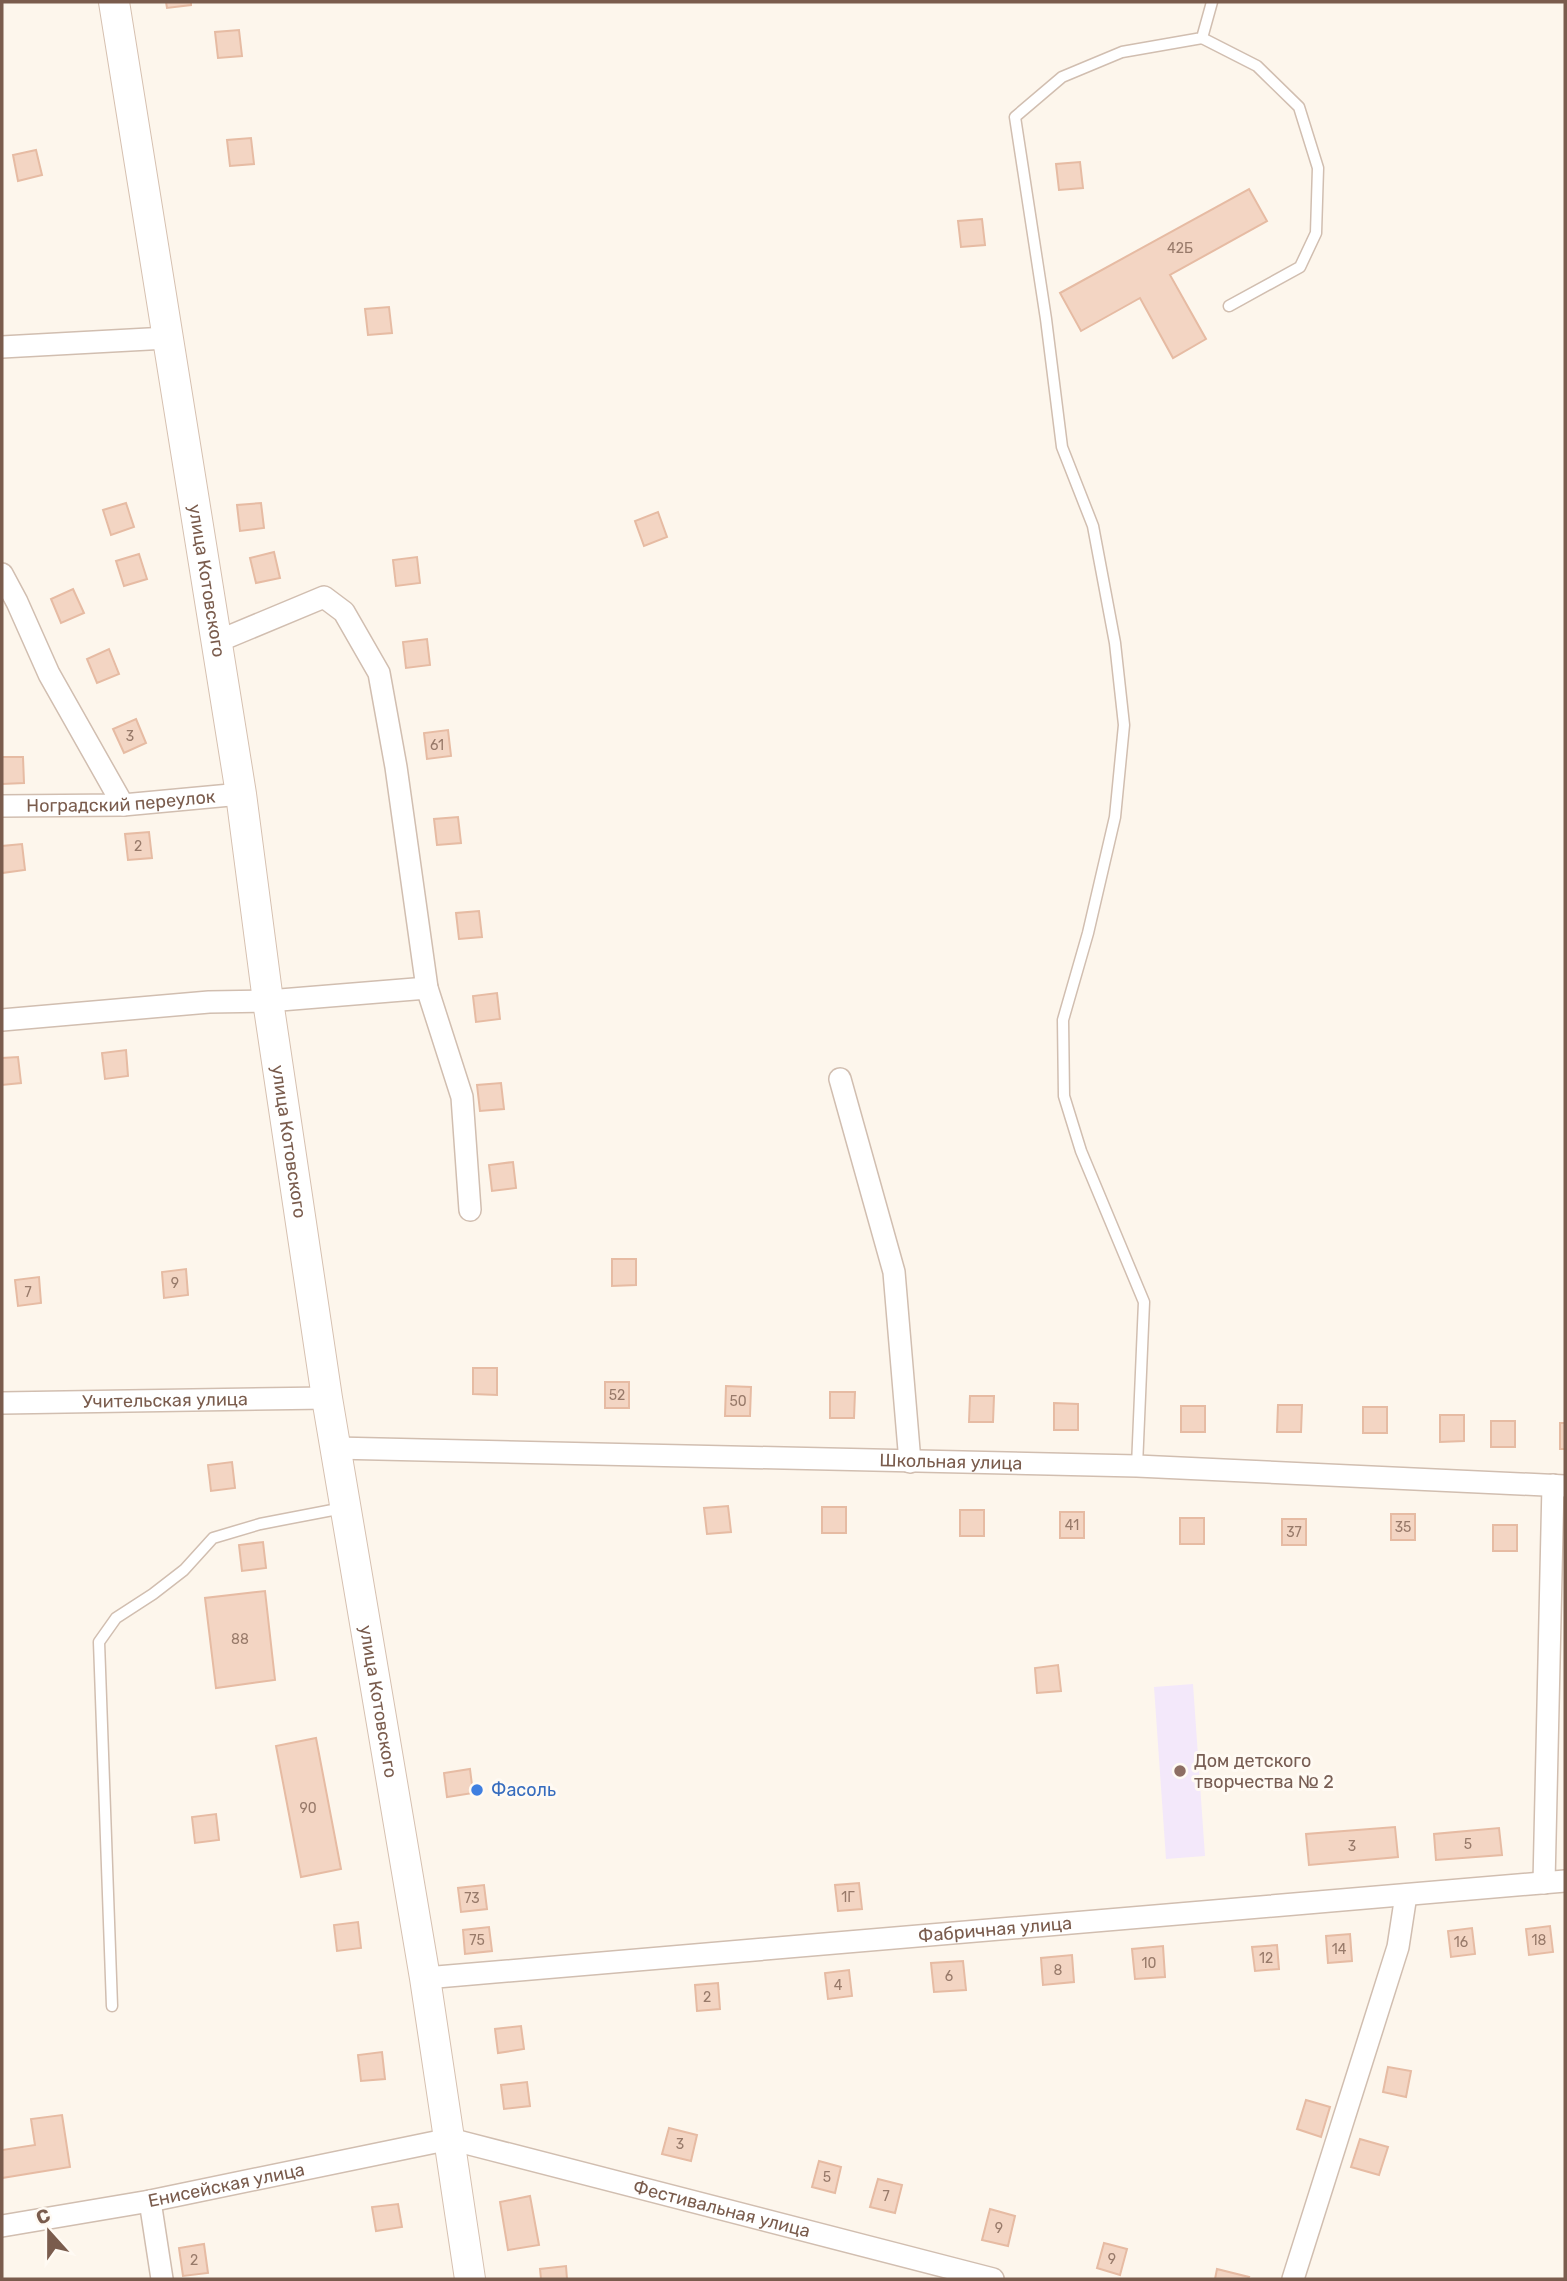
<svg xmlns="http://www.w3.org/2000/svg" width="1567" height="2281" font-family="Rubik,sans-serif">
<rect width="100%" height="100%" fill="#fdf6ec"/>
<path fill="#f3e8fa" d="M1193 1684 1205 1856 1166 1859 1154 1687Z"/>
<g fill="#f3d5c3" stroke="#e6bba3" stroke-width="2">
<path d="M166 2H191V5L167 8Z"/>
<path d="M239 30 242 56 218 58 215 32Z"/>
<path d="M251 138 254 164 230 166 227 140Z"/>
<path d="M36 150 42 175 18 181 13 155Z"/>
<path d="M1080 162 1083 188 1059 190 1056 164Z"/>
<path d="M1249 189 1267 221 1170 275 1206 339 1173 358 1140 298 1081 331 1060 293Z"/>
<path d="M982 219 985 245 961 247 958 221Z"/>
<path d="M389 307 392 333 368 335 365 309Z"/>
<path d="M126 503 134 527 111 535 103 510Z"/>
<path d="M261 503 264 528 240 531 237 505Z"/>
<path d="M658 512 667 537 644 546 635 521Z"/>
<path d="M274 552 280 578 256 583 250 558Z"/>
<path d="M139 554 147 579 124 586 116 561Z"/>
<path d="M417 557 420 583 396 586 393 560Z"/>
<path d="M73 589 84 613 61 623 51 599Z"/>
<path d="M427 639 430 665 406 668 403 642Z"/>
<path d="M109 649 119 674 97 683 87 659Z"/>
<path d="M136 719 146 743 124 753 113 729Z"/>
<path d="M448 730 451 756 427 759 424 733Z"/>
<path d="M2 757H23L24 783 2 784Z"/>
<path d="M458 817 461 843 437 845 434 819Z"/>
<path d="M149 832 152 858 128 860 125 834Z"/>
<path d="M22 844 25 870 2 873V846Z"/>
<path d="M479 911 482 937 459 939 456 913Z"/>
<path d="M497 993 500 1019 476 1022 473 996Z"/>
<path d="M126 1050 128 1076 105 1079 102 1053Z"/>
<path d="M18 1057 21 1083 2 1085V1058Z"/>
<path d="M501 1083 504 1109 480 1111 477 1085Z"/>
<path d="M513 1162 516 1188 492 1191 489 1165Z"/>
<path d="M612 1259H636V1285L612 1286Z"/>
<path d="M186 1269 188 1295 164 1298 162 1272Z"/>
<path d="M39 1277 41 1303 18 1306 15 1280Z"/>
<path d="M473 1368H497V1395L473 1394Z"/>
<rect x="605" y="1382" width="24" height="26"/>
<path d="M726 1386 751 1387 750 1416H725Z"/>
<path d="M830 1392H855L854 1418H830Z"/>
<path d="M970 1396H994L993 1422H969Z"/>
<path d="M1054 1403 1078 1404V1430H1054Z"/>
<path d="M1278 1405H1302L1301 1432H1277Z"/>
<rect x="1181" y="1406" width="24" height="26"/>
<rect x="1363" y="1407" width="24" height="26"/>
<path d="M1440 1415H1464V1441L1440 1442Z"/>
<rect x="1491" y="1421" width="24" height="26"/>
<rect x="1560" y="1423" width="5" height="26"/>
<path d="M232 1462 235 1488 211 1491 208 1465Z"/>
<path d="M728 1506 731 1532 707 1534 704 1508Z"/>
<rect x="822" y="1507" width="24" height="26"/>
<rect x="960" y="1510" width="24" height="26"/>
<rect x="1060" y="1512" width="24" height="26"/>
<rect x="1391" y="1514" width="24" height="26"/>
<rect x="1180" y="1518" width="24" height="26"/>
<rect x="1282" y="1519" width="24" height="26"/>
<rect x="1493" y="1525" width="24" height="26"/>
<path d="M263 1542 266 1568 242 1571 239 1545Z"/>
<path d="M265 1591 275 1680 216 1688 205 1598Z"/>
<path d="M1058 1665 1061 1691 1037 1693 1035 1668Z"/>
<path d="M316 1738 341 1869 301 1877 276 1746Z"/>
<path d="M470 1769 473 1793 447 1797 444 1773Z"/>
<path d="M216 1814 219 1840 195 1843 192 1817Z"/>
<path d="M1395 1827 1398 1857 1309 1865 1306 1834Z"/>
<path d="M1499 1828 1502 1855 1436 1860 1434 1834Z"/>
<path d="M859 1883 862 1909 838 1911 835 1885Z"/>
<path d="M484 1885 487 1909 461 1912 458 1888Z"/>
<path d="M358 1922 361 1948 337 1951 334 1925Z"/>
<path d="M1550 1926 1553 1952 1529 1955 1526 1929Z"/>
<path d="M489 1927 492 1951 465 1954 463 1930Z"/>
<path d="M1472 1928 1475 1954 1451 1957 1448 1931Z"/>
<path d="M1350 1934 1352 1961 1328 1963 1326 1936Z"/>
<path d="M1277 1945 1279 1969 1255 1971 1252 1947Z"/>
<path d="M1163 1946 1165 1977 1135 1979 1132 1949Z"/>
<path d="M1072 1955 1074 1982 1043 1985 1041 1958Z"/>
<path d="M963 1961 966 1990 934 1992 931 1963Z"/>
<path d="M849 1970 852 1996 828 1999 825 1973Z"/>
<path d="M718 1983 720 2009 697 2011 695 1985Z"/>
<path d="M521 2026 524 2049 498 2053 495 2029Z"/>
<path d="M382 2052 385 2079 361 2081 358 2055Z"/>
<path d="M1388 2067 1411 2071 1406 2097 1383 2092Z"/>
<path d="M527 2082 530 2106 504 2109 501 2085Z"/>
<path d="M1306 2100 1330 2107 1321 2137 1297 2129Z"/>
<path d="M62 2115 70 2167 2 2178V2150L35 2145 31 2119Z"/>
<path d="M669 2128 697 2135 691 2161 662 2154Z"/>
<path d="M1360 2139 1388 2147 1379 2175 1351 2167Z"/>
<path d="M819 2161 841 2167 835 2193 812 2187Z"/>
<path d="M878 2179 902 2185 895 2213 870 2207Z"/>
<path d="M530 2196 539 2245 508 2250 500 2202Z"/>
<path d="M398 2204 402 2227 376 2231 372 2207Z"/>
<path d="M990 2209 1015 2216 1008 2246 982 2240Z"/>
<path d="M1104 2243 1127 2249 1120 2275 1097 2268Z"/>
<path d="M204 2244 208 2273 183 2276 179 2248Z"/>
<path d="M566 2266 567 2279H541L540 2269Z"/>
<path d="M1217 2269 1249 2277 1248 2279H1215Z"/>
</g>
<g fill="none" stroke-linecap="round" stroke-linejoin="round">
<defs>
<g id="lane">
<path d="M1202 38 1257 66 1299 107 1318 168 1316 233 1300 267 1229 306"/>
<path d="M1137 1466 1144 1302 1081 1151 1064 1096 1063 1020 1088 933 1115 817 1124 725 1115 643 1093 526 1062 447 1046 319 1015 117 1062 77 1122 52 1202 38 1212 2"/>
<path d="M112 2006 99 1642 116 1618 153 1594 184 1570 213 1538 260 1524 343 1508"/>
</g>
<g id="street">
<path d="M2 347 167 338"/>
<path d="M2 574 17 602 49 674 123 805"/>
<path d="M216 642 324 597 344 612 379 673 396 767 427 988 462 1097 470 1210"/>
<path id="s1" d="M2 806 123 805 241 794"/>
<path d="M2 1020 209 1002 268 1001 427 988"/>
<path d="M840 1079 894 1272 910 1462"/>
<path id="s2" d="M2 1403 327 1398"/>
<path id="s3" d="M335 1448 1137 1466 1565 1486"/>
<path d="M1544 1883 1553 1485"/>
<path id="s4" d="M425 1978 1565 1881"/>
<path d="M150 2201 162 2279"/>
<path id="s5" d="M2 2226 150 2201 450 2139 993 2279"/>
<path d="M1293 2279 1398 1947 1406 1895"/>
</g>
<g id="secondary">
<path id="s6" d="M114 2 241 794 268 1001 327 1398 425 1978 470 2279"/>
</g>
</defs>
<use href="#lane" stroke="#d1beb0" stroke-width="13"/>
<use href="#street" stroke="#d1beb0" stroke-width="24"/>
<use href="#secondary" stroke="#d6c0b0" stroke-width="32"/>
<use href="#lane" stroke="#fff" stroke-width="10"/>
<use href="#street" stroke="#fff" stroke-width="21"/>
<use href="#secondary" stroke="#fff" stroke-width="30"/>
</g>
<circle fill="#8d6e63" stroke="#fffaf3" stroke-width="2.5" cx="1180" cy="1771" r="7"/>
<circle fill="#3f7fe0" stroke="#fffaf3" stroke-width="2.5" cx="477" cy="1790" r="7"/>
<g text-anchor="middle" stroke-width="6" stroke-linejoin="round" paint-order="stroke">
<g font-size="14" fill="#987a6a">
<text x="1180" y="253">42Б</text>
<text x="130" y="741">3</text>
<text x="437" y="750">61</text>
<text x="138" y="851">2</text>
<text x="175" y="1288">9</text>
<text x="28" y="1297">7</text>
<text x="617" y="1400">52</text>
<text x="738" y="1406">50</text>
<text x="1072" y="1530">41</text>
<text x="1403" y="1532">35</text>
<text x="1294" y="1537">37</text>
<text x="240" y="1644">88</text>
<text x="308" y="1813">90</text>
<text x="1468" y="1849">5</text>
<text x="1352" y="1851">3</text>
<text x="848" y="1902">1Г</text>
<text x="472" y="1903">73</text>
<text x="477" y="1945">75</text>
<text x="1539" y="1945">18</text>
<text x="1461" y="1947">16</text>
<text x="1339" y="1954">14</text>
<text x="1266" y="1963">12</text>
<text x="1149" y="1968">10</text>
<text x="1058" y="1975">8</text>
<text x="949" y="1981">6</text>
<text x="838" y="1990">4</text>
<text x="707" y="2002">2</text>
<text x="680" y="2149">3</text>
<text x="827" y="2182">5</text>
<text x="886" y="2201">7</text>
<text x="999" y="2233">9</text>
<text x="1112" y="2264">9</text>
<text x="194" y="2265">2</text>
</g>
<g font-size="18" fill="#7a5c4d" stroke="#fffaf3">
<text dy="6" stroke="none"><textPath href="#s6" startOffset="586">улица Котовского</textPath></text>
<text dy="6" stroke="none"><textPath href="#s1" startOffset="119">Ноградский переулок</textPath></text>
<text dy="6" stroke="none"><textPath href="#s6" startOffset="1153">улица Котовского</textPath></text>
<text dy="6" stroke="none"><textPath href="#s2" startOffset="163">Учительская улица</textPath></text>
<text dy="6" stroke="none"><textPath href="#s3" startOffset="616">Школьная улица</textPath></text>
<text dy="6" stroke="none"><textPath href="#s6" startOffset="1720">улица Котовского</textPath></text>
<text dy="6" stroke="none"><textPath href="#s4" startOffset="572">Фабричная улица</textPath></text>
<text dy="6" stroke="none"><textPath href="#s5" startOffset="228">Енисейская улица</textPath></text>
<text dy="6" stroke="none"><textPath href="#s5" startOffset="737">Фестивальная улица</textPath></text>
</g>
<g font-size="18" fill="#785e54" stroke="#fffaf3" text-anchor="start">
<text x="1194" y="1767">Дом детского<tspan x="1194" dy="21">творчества № 2</tspan></text>
</g>
<g font-size="18" fill="#366cbe" stroke="#fffaf3" text-anchor="start">
<text x="491" y="1796">Фасоль</text>
</g>
</g>
<rect width="1567" height="2281" fill="none" stroke="#7a5c4d" stroke-width="7"/>
<g transform="translate(49 2232) rotate(339)" stroke="#fffaf3" stroke-width="5" paint-order="stroke">
<path d="M0-5L12 26L0 18L-12 26Z" fill="#7a5c4d"/>
<text y="-10" font-size="19" font-weight="bold" text-anchor="middle" fill="#7a5c4d">С</text>
</g>
</svg>
